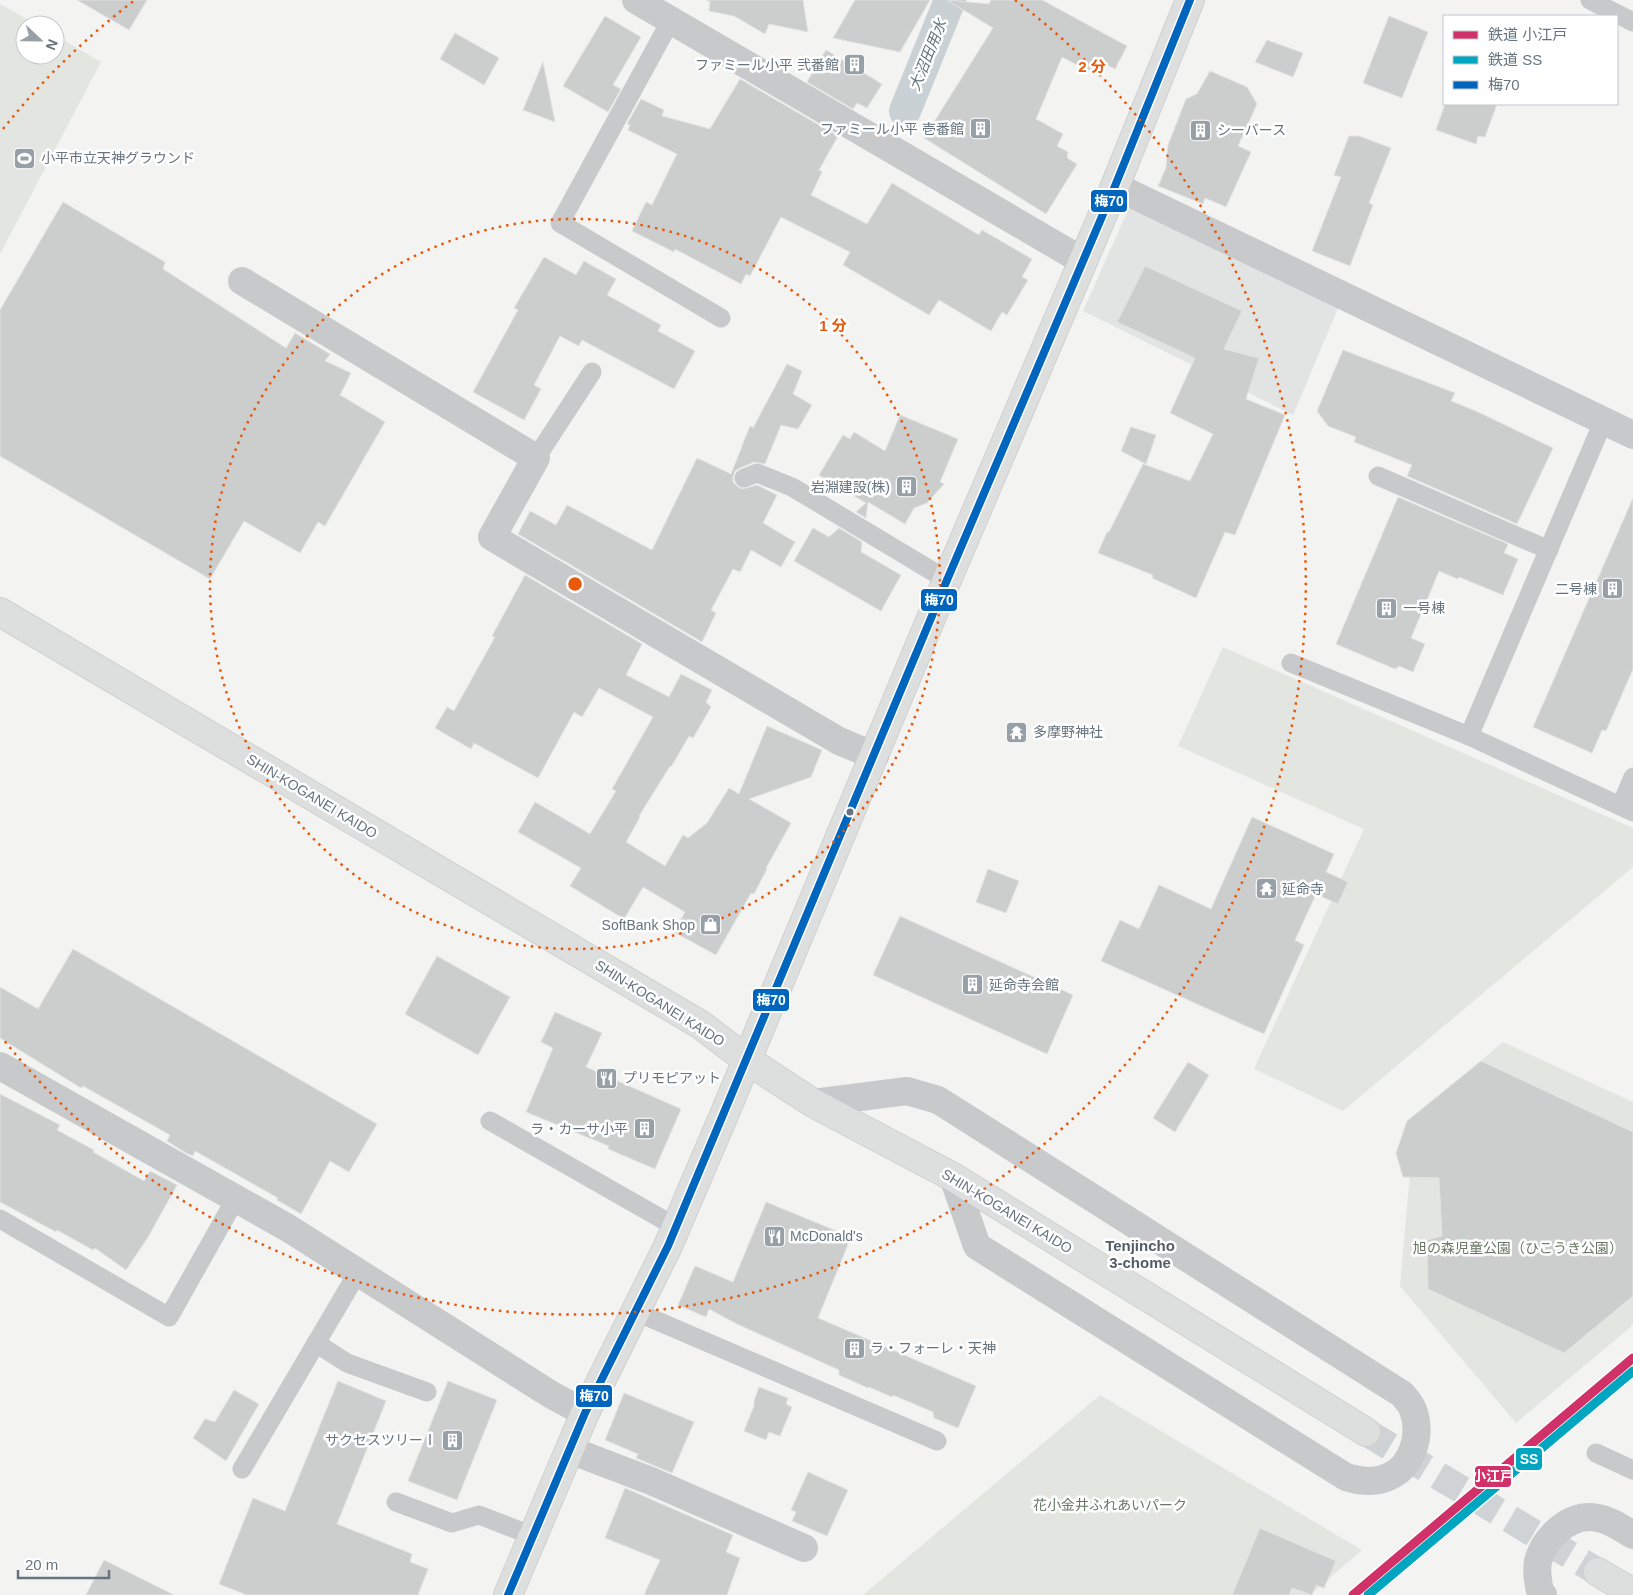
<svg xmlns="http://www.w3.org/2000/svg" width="1633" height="1595" font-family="Helvetica,'Noto Sans JP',sans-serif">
<rect width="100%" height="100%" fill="#f3f3f2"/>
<path fill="#e2e3e3" d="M1129 208 1339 306 1293 415 1083 311Z"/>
<g fill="#e3e6e0">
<path d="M0 4 37 25H25V55H55V35L101 62 0 254Z"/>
<path d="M1223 647 1633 828V867L1343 1111 1254 1069 1364 829 1178 746Z"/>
<path d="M1503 1042 1633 1102V1325L1516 1423 1400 1286 1415 1116Z"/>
<path d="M1100 1395 1362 1550 1310 1595H863Z"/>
</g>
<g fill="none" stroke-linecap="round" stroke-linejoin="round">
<path stroke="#cad1d4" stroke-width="32" d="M905 111 950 0"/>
</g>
<g fill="#cccdcd" stroke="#e2e2e2">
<path d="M77 0H147L129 30Z"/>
<path d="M706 0H803L808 32 769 24 765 34 734 16 709 11 710 2Z"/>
<path d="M855 0H930L900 52 833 38Z"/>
<path d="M947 0 989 4 991 0H1042L1127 46 1115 69 1103 63 1096 75 1062 57 1036 119 1063 134 1057 146 1068 152 1067 158 1077 164 1046 214 924 138 993 28Z"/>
<path d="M605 16 641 37 613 85 621 89 608 112 563 86Z"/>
<path d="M1389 16 1428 32 1402 98 1363 83Z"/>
<path d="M455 33 499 58 484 85 440 59Z"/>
<path d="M1267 40 1303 53 1293 77 1255 62Z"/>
<path d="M826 50 882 84 867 108 857 103 853 109 807 82Z"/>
<path d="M543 62 555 122 523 110Z"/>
<path d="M1210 71 1247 87 1257 104 1238 146 1251 152 1226 207 1205 198 1203 204 1158 186 1166 168 1168 145 1186 99 1197 94Z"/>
<path d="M740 79 838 136 819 170 822 172 811 195 867 224 892 183 979 235 982 230 1032 259 1022 277 1028 280 1007 315 1002 312 991 331 939 300 929 315 843 265 850 252 781 217 750 276 746 274 741 284 675 249 674 252 632 231 646 202 652 205 677 154 628 130 630 125 627 124 641 99 664 110 662 116 710 129Z"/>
<path d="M1445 104H1497L1485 137 1478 136 1476 144 1436 130Z"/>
<path d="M1349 136H1359L1391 148 1369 203 1373 205 1350 266 1312 251 1341 177 1334 175Z"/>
<path d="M63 202 165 262 163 269 286 348 295 333 330 354 325 361 351 373 340 395 385 422 325 526 318 522 300 553 244 521 210 579 0 456V310Z"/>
<path d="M544 257 576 275 584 261 616 279 607 295 661 325 658 331 695 351 674 389 582 340 579 346 560 336 534 385 541 389 524 420 473 392 518 310 514 308Z"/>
<path d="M1145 266 1242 311 1224 349 1259 358 1246 399 1285 415 1235 535 1225 532 1196 598 1152 578 1153 575 1098 553 1107 532H1109L1143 464 1190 481 1213 434 1170 413 1195 358 1117 322Z"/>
<path d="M1343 350 1455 393 1451 401 1478 412 1553 448 1517 524 1407 476 1412 465 1354 442 1356 437 1328 426 1317 411Z"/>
<path d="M787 364 802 371 793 394 812 405 798 429 781 425 765 464 754 462 740 468 735 471 733 477V482L737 486 742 489 757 485 777 495 763 523 795 542 781 567 751 550 740 572 733 569 711 610 716 613 702 642 518 534 530 511 556 525 567 505 652 550 697 458 731 474 750 426 753 428Z"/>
<path d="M900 415 958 439 940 482 944 484 927 503 914 508 905 524 868 502 866 518 856 512 866 503 819 475 843 435 850 439 854 432 885 451Z"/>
<path d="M1131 427 1156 435 1146 464 1121 451Z"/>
<path d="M1398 497 1508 544 1504 553 1518 559 1503 595 1459 577 1458 579 1439 571 1411 638 1425 644 1413 672 1399 666 1395 669 1336 644Z"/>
<path d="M1633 498V669L1606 731 1602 730 1592 753 1533 727Z"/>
<path d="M813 528 829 537 839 528 862 542 861 552 901 575 881 611 794 561Z"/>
<path d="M525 575 642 644 626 675 669 697 681 674 712 690 706 702 711 707 693 738 689 736 671 767 670 766 639 816 640 817 626 842 665 866 683 835 688 838 707 823 729 788 739 794 767 726 822 750 811 777 749 799 791 823 766 868 767 869 754 894 751 893 716 955 674 932 685 912 643 887 624 919 570 886 581 868 518 832 535 802 590 834 616 791 612 789 653 717 599 688 582 717 574 712 538 778 474 743 471 749 435 728 447 707 454 711 495 637 492 636Z"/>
<path d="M1252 817 1334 854 1326 872 1348 882 1338 904 1316 894 1295 940 1304 945 1264 1034 1101 961 1120 920 1139 929 1159 885 1211 909Z"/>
<path d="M988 869 1019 881 1006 913 976 902Z"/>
<path d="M900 916 1073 995 1047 1054 873 975Z"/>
<path d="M73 949 377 1124 349 1172 330 1161 301 1214 277 1200 278 1198 195 1151 193 1156 186 1153 167 1141 170 1135 83 1086 81 1088 0 1038V987L38 1009Z"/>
<path d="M437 956 510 997 478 1055 405 1014Z"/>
<path d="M555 1012 602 1033 586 1067 681 1109 655 1169 608 1149 609 1146 526 1112 553 1048 541 1042Z"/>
<path d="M1481 1061 1633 1132V1296L1564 1353 1428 1289 1427 1240 1442 1236 1439 1178 1403 1177 1396 1153 1407 1121Z"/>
<path d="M1188 1062 1209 1075 1175 1132 1153 1118Z"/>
<path d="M0 1094 60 1125 57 1130 94 1150 93 1152 144 1181 150 1171 177 1185 148 1237 126 1270 95 1248 93 1250 57 1230 56 1232 0 1202Z"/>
<path d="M766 1202 851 1237 818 1318 976 1386 958 1428 934 1418 933 1412 893 1395 892 1397 869 1387 868 1388 839 1375V1370L737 1324 709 1309 706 1317 678 1305 695 1266 733 1282Z"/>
<path d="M338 1381 386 1401 337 1524 412 1554 410 1562 428 1569 418 1595H247L219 1584 253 1498 285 1511Z"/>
<path d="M448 1381 497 1400 457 1500 408 1481Z"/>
<path d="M759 1387 788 1398 786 1404 792 1407 780 1436 769 1432 766 1440 744 1431 754 1406V1401Z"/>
<path d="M234 1390 259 1404 226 1461 193 1438 205 1419 215 1422Z"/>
<path d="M624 1393 694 1422 672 1473 636 1458 638 1454 605 1440Z"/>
<path d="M808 1472 848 1490 827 1536 792 1521 796 1512 791 1510Z"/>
<path d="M625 1488 733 1535 726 1552 740 1558 727 1595H644L660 1560 605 1538Z"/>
<path d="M1260 1528 1336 1561 1324 1588 1316 1585 1312 1595 1292 1588 1289 1595H1232Z"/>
<path d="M104 1560 174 1595H86Z"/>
</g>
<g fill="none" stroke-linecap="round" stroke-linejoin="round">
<path stroke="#d0d3d5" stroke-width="28" stroke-dasharray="28 14" stroke-linecap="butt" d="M1366 1432 1598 1572"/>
<defs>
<g id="secondary">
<path d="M0 612 701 1025 747 1060 813 1103 953 1177 1366 1432"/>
<path d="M1598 1572 1633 1593"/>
</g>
<path id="primary" d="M508 1595 585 1413 668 1246 724 1115 947 580 1115 186 1190 0"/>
</defs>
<use href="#secondary" stroke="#cfd0d0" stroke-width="30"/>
<use href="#primary" stroke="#cfd0d0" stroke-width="30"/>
<g stroke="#c8c9ca" stroke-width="19">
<path d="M1590 0 1633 22"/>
<path d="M671 20 560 223 721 318"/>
<path d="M536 458 592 372"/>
<path d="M1378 476 1549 550"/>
<path d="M744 478 757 473 792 487 947 580"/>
<path d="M1291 663 1469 736 1633 812"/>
<path d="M1469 736 1603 422"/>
<path d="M1621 806 1633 777"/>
<path d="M490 1121 676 1227"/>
<path d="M0 1219 169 1317 236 1198"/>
<path d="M634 1311 937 1441"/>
<path d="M316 1343 347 1363 427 1392"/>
<path d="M1596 1453 1633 1470"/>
<path d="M242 1469 358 1272"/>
<path d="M396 1502 452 1523 479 1515 533 1536"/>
</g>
<g stroke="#c8c9ca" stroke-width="28">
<path d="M636 0 1083 261"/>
<path d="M1115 186 1633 435"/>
<path d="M242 281 536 458 492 537 839 741 875 756"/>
<path d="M0 1066 288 1228 550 1394 585 1413"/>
<path d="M813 1103 907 1091 938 1100 1402 1394C1406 1399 1411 1404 1413 1410 1422 1434 1413 1467 1388 1477 1375 1483 1359 1481 1346 1477L977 1246 953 1177"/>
<path d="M570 1450 651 1481 804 1548"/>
<path d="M1543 1595C1539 1591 1539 1586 1538 1580 1537 1574 1537 1568 1538 1561 1544 1539 1567 1516 1591 1517 1607 1518 1620 1527 1633 1535"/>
</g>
<use href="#secondary" stroke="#dddede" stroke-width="28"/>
<use href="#primary" stroke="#dddede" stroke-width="28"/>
<defs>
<path id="bus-1" d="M508 1595 585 1413 668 1246 947 580 1115 186 1190 0"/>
</defs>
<use href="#bus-1" stroke="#fff" stroke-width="11"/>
<use href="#bus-1" stroke="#0065bd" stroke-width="8"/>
<defs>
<path id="rail-1" d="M1353 1595 1633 1358"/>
<path id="rail-2" d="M1368 1595 1633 1371"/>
</defs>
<use href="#rail-1" stroke="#fff" stroke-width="12"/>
<use href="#rail-2" stroke="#fff" stroke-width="12"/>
<use href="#rail-1" stroke="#d13169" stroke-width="9"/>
<use href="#rail-2" stroke="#00a6bf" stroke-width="9"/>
</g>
<g fill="none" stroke="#e8590c" stroke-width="2.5" stroke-dasharray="2.5 5">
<circle cx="575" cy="584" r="365"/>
<path d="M3 129A731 731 0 0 1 135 0M1015 0A731 731 0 1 1 3 1039"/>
</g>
<defs>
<symbol id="building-square" viewBox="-11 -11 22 22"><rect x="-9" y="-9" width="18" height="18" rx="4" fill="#97a0a7" stroke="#fff"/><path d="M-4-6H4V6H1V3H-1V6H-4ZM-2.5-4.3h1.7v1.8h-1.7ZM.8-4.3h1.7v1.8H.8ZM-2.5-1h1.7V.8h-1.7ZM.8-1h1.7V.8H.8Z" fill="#fff"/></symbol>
<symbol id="stadium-square" viewBox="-11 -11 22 22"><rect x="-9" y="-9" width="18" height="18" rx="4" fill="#97a0a7" stroke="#fff"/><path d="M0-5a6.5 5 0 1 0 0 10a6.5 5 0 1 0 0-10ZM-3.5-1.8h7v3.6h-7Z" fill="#fff"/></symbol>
<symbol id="temple-square" viewBox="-11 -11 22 22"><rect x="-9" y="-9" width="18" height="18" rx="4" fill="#97a0a7" stroke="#fff"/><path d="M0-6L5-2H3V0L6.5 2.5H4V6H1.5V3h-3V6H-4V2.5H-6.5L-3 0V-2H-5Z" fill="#fff"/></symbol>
<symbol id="shop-square" viewBox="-11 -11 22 22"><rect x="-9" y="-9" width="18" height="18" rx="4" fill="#97a0a7" stroke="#fff"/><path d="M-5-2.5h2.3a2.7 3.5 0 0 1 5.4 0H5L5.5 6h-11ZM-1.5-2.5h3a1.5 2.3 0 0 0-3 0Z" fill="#fff"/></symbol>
<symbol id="restaurant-square" viewBox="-11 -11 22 22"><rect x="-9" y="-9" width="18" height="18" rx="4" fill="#97a0a7" stroke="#fff"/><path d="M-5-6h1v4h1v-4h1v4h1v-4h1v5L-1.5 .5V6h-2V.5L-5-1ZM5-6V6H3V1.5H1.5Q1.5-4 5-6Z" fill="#fff"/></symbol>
</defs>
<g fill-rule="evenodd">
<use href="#building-square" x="842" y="52" width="25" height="25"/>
<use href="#building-square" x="968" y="116" width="25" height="25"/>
<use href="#building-square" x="1188" y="118" width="25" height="25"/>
<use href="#stadium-square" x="12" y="146" width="25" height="25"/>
<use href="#building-square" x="894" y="474" width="25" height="25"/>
<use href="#building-square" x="1600" y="576" width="25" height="25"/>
<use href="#building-square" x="1374" y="596" width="25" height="25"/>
<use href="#temple-square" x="1004" y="720" width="25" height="25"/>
<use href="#temple-square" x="1254" y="876" width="25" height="25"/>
<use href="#shop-square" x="698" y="912" width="25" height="25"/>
<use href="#building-square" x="960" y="972" width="25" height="25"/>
<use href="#restaurant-square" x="594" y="1066" width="25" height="25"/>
<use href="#building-square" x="632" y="1116" width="25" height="25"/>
<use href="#restaurant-square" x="762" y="1224" width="25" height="25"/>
<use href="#building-square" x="842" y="1336" width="25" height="25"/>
<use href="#building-square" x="440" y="1428" width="25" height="25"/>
</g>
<circle fill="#66747f" stroke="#fff" stroke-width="2" cx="850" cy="812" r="4.5"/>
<g text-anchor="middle" stroke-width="5" stroke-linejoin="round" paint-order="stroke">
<g font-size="14" fill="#66747f" stroke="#fff" text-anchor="start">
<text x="839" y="70" text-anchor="end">ファミール小平 弐番館</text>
<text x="964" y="134" text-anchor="end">ファミール小平 壱番館</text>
<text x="1217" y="135">シーバース</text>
<text x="41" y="163">小平市立天神グラウンド</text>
<text x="890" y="492" text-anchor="end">岩淵建設(株)</text>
<text x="1597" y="594" text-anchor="end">二号棟</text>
<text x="1403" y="613">一号棟</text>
<text x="1033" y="737">多摩野神社</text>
<text x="1282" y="894">延命寺</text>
<text x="695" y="930" text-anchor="end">SoftBank Shop</text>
<text x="989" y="990">延命寺会館</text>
<text x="623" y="1083">プリモピアット</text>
<text x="628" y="1134" text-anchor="end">ラ・カーサ小平</text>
<text x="790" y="1241">McDonald's</text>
<text x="870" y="1353">ラ・フォーレ・天神</text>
<text x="437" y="1445" text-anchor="end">サクセスツリーⅠ</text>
</g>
<g font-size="14" fill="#66747f" stroke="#fff">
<text transform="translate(312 796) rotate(31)" y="5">SHIN-KOGANEI KAIDO</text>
<text transform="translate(660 1003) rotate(32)" y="5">SHIN-KOGANEI KAIDO</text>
<text transform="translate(1007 1211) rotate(31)" y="5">SHIN-KOGANEI KAIDO</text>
</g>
<g font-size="14" fill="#687764" stroke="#fff">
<text x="1518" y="1253">旭の森児童公園（ひこうき公園）</text>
<text x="1110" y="1510">花小金井ふれあいパーク</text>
</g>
<g font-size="15" font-style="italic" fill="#62767c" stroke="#fff">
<text transform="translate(928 55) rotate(-68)" y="5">大沼田用水</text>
</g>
<g font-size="15" font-weight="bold" fill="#535d65" stroke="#fff">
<text x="1140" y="1251">Tenjincho<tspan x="1140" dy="17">3-chome</tspan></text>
</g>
</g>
<circle cx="575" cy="584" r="8" fill="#e8590c" stroke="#fff" stroke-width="2.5"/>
<g font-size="15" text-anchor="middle" font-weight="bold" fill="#e8590c" stroke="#fff" stroke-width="5" stroke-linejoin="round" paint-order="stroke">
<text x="1092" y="72">2 分</text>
<text x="833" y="331">1 分</text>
</g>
<g stroke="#fff" stroke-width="2">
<rect x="1090" y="189" width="38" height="24" rx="5" fill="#0065bd"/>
<rect x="920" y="588" width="38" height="24" rx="5" fill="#0065bd"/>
<rect x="752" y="988" width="38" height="24" rx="5" fill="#0065bd"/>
<rect x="575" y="1384" width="38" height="24" rx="5" fill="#0065bd"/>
<rect x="1515" y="1447" width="28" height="24" rx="5" fill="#00a6bf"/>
<rect x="1474" y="1465" width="38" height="23" rx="5" fill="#d13169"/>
</g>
<g font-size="14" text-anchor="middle" font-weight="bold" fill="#fff">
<text x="1109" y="206">梅70</text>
<text x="939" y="605">梅70</text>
<text x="771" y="1005">梅70</text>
<text x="594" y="1401">梅70</text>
<text x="1529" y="1464">SS</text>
<text x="1493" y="1481">小江戸</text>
</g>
<rect x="1443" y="15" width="175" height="90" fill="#ffffff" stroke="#c2c7cc"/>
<rect x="1453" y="31" width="25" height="8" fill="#d13169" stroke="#c2c7cc"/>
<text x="1488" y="40" font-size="15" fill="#66747f">鉄道 小江戸</text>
<rect x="1453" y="56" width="25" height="8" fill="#00a6bf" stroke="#c2c7cc"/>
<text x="1488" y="65" font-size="15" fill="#66747f">鉄道 SS</text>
<rect x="1453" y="81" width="25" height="8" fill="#0065bd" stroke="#c2c7cc"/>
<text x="1488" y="90" font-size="15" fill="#66747f">梅70</text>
<g transform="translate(40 40) rotate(112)"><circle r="24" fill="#ffffff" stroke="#c2c7cc"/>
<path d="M0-4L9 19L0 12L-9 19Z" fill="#97a0a7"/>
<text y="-8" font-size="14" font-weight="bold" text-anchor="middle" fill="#66747f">N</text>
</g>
<path d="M18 1570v8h91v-8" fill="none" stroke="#66747f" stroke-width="2.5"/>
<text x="25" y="1570" font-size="15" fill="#66747f" stroke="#ffffff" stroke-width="4" paint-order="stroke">20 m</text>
</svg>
